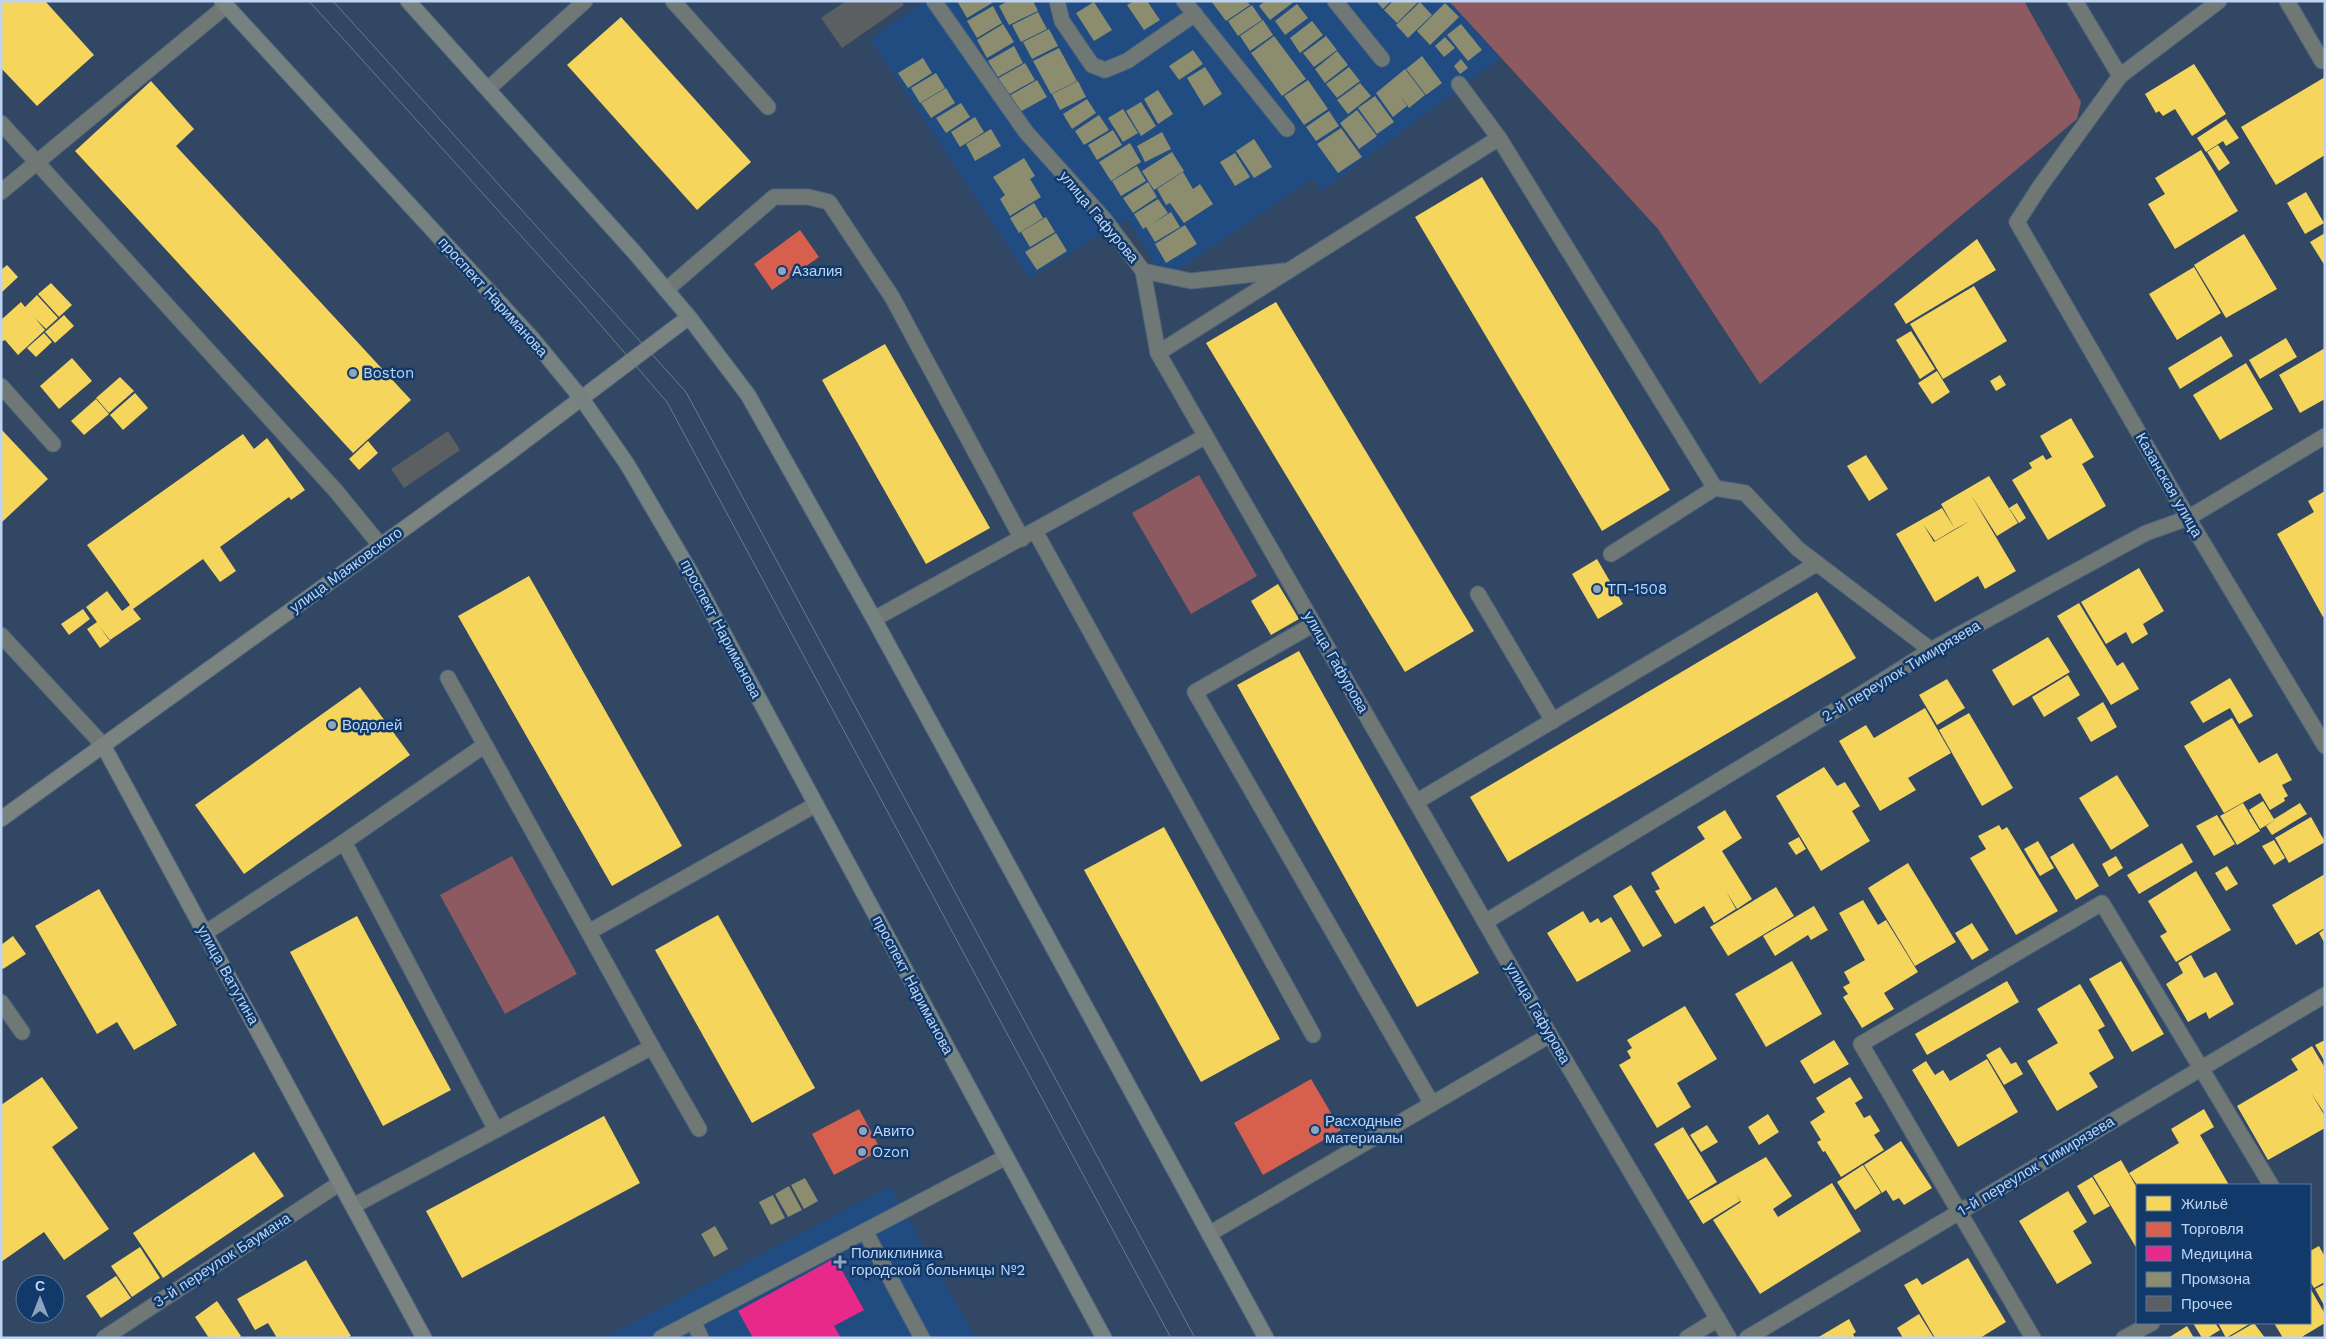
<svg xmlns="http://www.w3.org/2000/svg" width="2326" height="1339" font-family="'Work Sans',sans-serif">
<rect width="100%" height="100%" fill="#314763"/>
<g fill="#214c81">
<path d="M925 1H1449L1501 58 1322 191 1312 179 1165 279 1127 219 1029 278 870 39Z"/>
<path d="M890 1186 976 1338H604Z"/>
</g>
<g fill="#8d5a62">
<path d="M1449 1H2024L2081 102 2077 119 1760 384 1658 229Z"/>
<path d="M1199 475 1257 576 1191 614 1132 513Z"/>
<path d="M512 856 577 974 505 1014 440 895Z"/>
</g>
<g fill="#f6d55c">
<path d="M1 1H45L94 55 37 106 1 68Z"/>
<path d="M621 17 751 162 697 210 567 65Z"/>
<path d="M2194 64 2226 114 2192 136 2175 109 2163 116 2159 111 2156 113 2145 94Z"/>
<path d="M2325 77V155L2276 185 2241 127Z"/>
<path d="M151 81 194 129 176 146 411 400 353 453 75 151Z"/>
<path d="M2226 119 2239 138 2226 146 2223 141 2206 152 2197 138Z"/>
<path d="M2218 145 2230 163 2219 171 2207 152Z"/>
<path d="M2201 150 2238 211 2175 249 2148 204 2165 194 2155 178Z"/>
<path d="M1482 177 1670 490 1602 531 1415 217Z"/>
<path d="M2306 192 2324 223 2305 234 2287 203Z"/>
<path d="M2325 233V266L2310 242Z"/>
<path d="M2244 234 2277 289 2226 318 2194 265Z"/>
<path d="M1977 239 1996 270 1906 324 1894 304Z"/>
<path d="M7 265 18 277 1 293V270Z"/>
<path d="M2194 267 2221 313 2177 340 2149 294Z"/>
<path d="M51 283 72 305 59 317 38 294Z"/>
<path d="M1974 286 2007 341 1943 379 1910 324Z"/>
<path d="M37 295 58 318 46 329 35 318 45 330 18 355 5 340 1 342V320L21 302 25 307Z"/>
<path d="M1276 302 1474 631 1405 672 1206 343Z"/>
<path d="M64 315 74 326 55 343 45 332Z"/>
<path d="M1911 331 1935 369 1920 379 1896 340Z"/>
<path d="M44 333 52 342 36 357 27 348Z"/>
<path d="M2221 336 2233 356 2180 389 2168 368Z"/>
<path d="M2286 338 2297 357 2260 379 2249 360Z"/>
<path d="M885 344 990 528 926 564 822 380Z"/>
<path d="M2325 348V399L2300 413 2279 375Z"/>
<path d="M72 358 92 381 59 409 40 386Z"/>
<path d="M2246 363 2273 409 2220 440 2193 395Z"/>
<path d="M1937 371 1950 392 1932 404 1918 383Z"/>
<path d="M2000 375 2006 385 1996 391 1990 381Z"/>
<path d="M120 377 134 391 109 413 96 398Z"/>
<path d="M135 393 148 408 123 430 110 415Z"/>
<path d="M96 399 109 414 84 435 71 421Z"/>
<path d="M2071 418 2094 457 2082 464 2106 506 2048 540 2012 480 2032 468 2029 463 2043 455 2046 460 2052 457 2040 436Z"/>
<path d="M1 429 48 479 1 523Z"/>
<path d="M243 434 254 449 267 438 305 490 291 500 289 497 220 547 236 571 220 582 203 559 133 609 141 619 110 640 99 626 110 641 100 648 87 629 97 622 86 607 107 591 122 611 130 605 87 545Z"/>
<path d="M368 441 378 453 359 470 349 459Z"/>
<path d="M1866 455 1888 489 1869 501 1847 466Z"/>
<path d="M1989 476 2018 523 1997 536 1971 495 2016 571 1985 589 1978 576 1935 602 1896 534 1942 508 1955 529 1935 541 1923 524 1934 542 1970 521 1955 529 1941 504Z"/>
<path d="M2325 491V616L2323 617 2277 534 2314 512 2308 501Z"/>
<path d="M2017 503 2026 518 2019 523 2009 508Z"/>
<path d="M1597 559 1623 604 1598 619 1572 574Z"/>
<path d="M2139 568 2164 611 2143 624 2148 634 2132 644 2126 632 2106 644 2081 602Z"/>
<path d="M529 576 682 846 612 886 458 616Z"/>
<path d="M1278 584 1299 619 1271 635 1251 601Z"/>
<path d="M1817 592 1856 658 1508 862 1470 797Z"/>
<path d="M2079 603 2117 666 2123 662 2139 689 2111 705 2057 616Z"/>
<path d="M83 609 90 619 69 635 61 624Z"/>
<path d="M2048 637 2070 672 2013 706 1992 670Z"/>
<path d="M1299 651 1479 973 1417 1007 1237 685Z"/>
<path d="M2068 675 2080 695 2044 717 2032 697Z"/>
<path d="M2230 678 2253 716 2239 724 2230 708 2239 703 2203 723 2190 702Z"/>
<path d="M1947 679 1965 708 1937 725 1919 695Z"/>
<path d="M360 687 410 755 244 874 195 805Z"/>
<path d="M2103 702 2117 727 2091 742 2077 718Z"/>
<path d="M1925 708 1951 753 1908 778 1916 790 1880 811 1839 741 1866 725 1874 738Z"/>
<path d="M1969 713 2013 788 1982 806 1939 730Z"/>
<path d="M2232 718 2259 763 2277 753 2292 780 2282 785 2288 796 2284 798 2285 801 2270 810 2260 793 2224 813 2184 746Z"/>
<path d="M1824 767 1837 786 1845 782 1860 806 1852 811 1870 841 1821 871 1776 796Z"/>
<path d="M2117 775 2149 826 2111 850 2079 798Z"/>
<path d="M2263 801 2274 819 2300 803 2307 814 2272 835 2266 826 2275 820 2260 829 2249 810Z"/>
<path d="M2243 803 2260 831 2237 845 2220 816Z"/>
<path d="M1725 810 1742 838 1722 851 1752 899 1737 909 1726 891 1736 909 1714 923 1704 906 1675 924 1655 891 1660 889 1651 873 1705 839 1697 827Z"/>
<path d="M2217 815 2235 844 2214 856 2196 826Z"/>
<path d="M2311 817 2325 842 2289 863 2275 838Z"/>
<path d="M1999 825 2002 830 2007 827 2058 911 2016 935 1970 858 1986 849 1978 836Z"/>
<path d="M1164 827 1280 1039 1201 1082 1084 870Z"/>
<path d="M1799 837 1806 849 1796 855 1788 843Z"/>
<path d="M2274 840 2285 858 2274 865 2262 846Z"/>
<path d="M2038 841 2054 868 2040 876 2024 849Z"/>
<path d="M2073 843 2099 886 2076 900 2050 857Z"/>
<path d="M2182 843 2193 862 2139 894 2127 875Z"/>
<path d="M2116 856 2123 868 2109 877 2102 864Z"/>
<path d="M1908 863 1956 942 1915 966 1868 888Z"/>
<path d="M2227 866 2238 884 2226 891 2215 873Z"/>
<path d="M2196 871 2231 930 2176 962 2160 936 2167 932 2148 901Z"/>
<path d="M2325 874V928L2296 945 2272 905Z"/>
<path d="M1631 885 1662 936 1643 947 1613 896Z"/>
<path d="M1776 887 1794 916 1728 956 1710 927Z"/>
<path d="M99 889 177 1025 134 1050 117 1022 97 1034 35 926Z"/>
<path d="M1863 900 1878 925 1886 920 1918 972 1884 993 1894 1009 1862 1028 1843 997 1848 994 1843 987 1850 983 1844 972 1865 960 1839 913Z"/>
<path d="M1814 906 1828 930 1811 940 1808 935 1775 956 1763 936Z"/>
<path d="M1583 911 1590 923 1598 918 1601 923 1611 917 1631 951 1577 982 1547 933Z"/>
<path d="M718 915 815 1088 752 1123 655 950Z"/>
<path d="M357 916 451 1090 383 1126 290 952Z"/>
<path d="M1972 923 1989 950 1972 960 1955 933Z"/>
<path d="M2325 929V944L2319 933Z"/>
<path d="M13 936 26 954 3 969 1 966V945Z"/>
<path d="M2191 955 2204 978 2216 972 2234 1004 2209 1019 2206 1012 2188 1022 2166 984 2183 973 2178 963Z"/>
<path d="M1792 961 1822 1014 1766 1047 1735 994Z"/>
<path d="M2121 961 2164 1034 2132 1052 2089 979Z"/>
<path d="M2007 981 2019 1002 1927 1055 1915 1034Z"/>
<path d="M2080 984 2105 1026 2098 1030 2114 1058 2089 1073 2098 1087 2057 1111 2027 1061 2058 1043 2037 1009Z"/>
<path d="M1685 1006 1717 1059 1677 1083 1691 1107 1657 1128 1619 1065 1631 1058 1627 1051 1632 1048 1627 1040Z"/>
<path d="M1834 1040 1849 1064 1814 1084 1800 1061Z"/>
<path d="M2325 1040V1062L2315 1045Z"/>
<path d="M2312 1046 2325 1068V1114L2311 1093 2325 1116V1128L2268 1160 2237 1106 2298 1070 2291 1059Z"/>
<path d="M2000 1047 2011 1064 2016 1062 2023 1074 2004 1085 1986 1055Z"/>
<path d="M1987 1059 2018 1112 1958 1147 1912 1070 1926 1061 1935 1075 1943 1070 1950 1081Z"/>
<path d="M42 1077 78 1128 52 1147 109 1229 64 1260 44 1232 1 1262V1105Z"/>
<path d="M1850 1077 1863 1098 1855 1103 1864 1118 1870 1115 1880 1131 1874 1135 1884 1150 1841 1177 1825 1151 1823 1152 1817 1142 1821 1140 1810 1122 1825 1112 1816 1098Z"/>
<path d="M2204 1109 2214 1127 2200 1135 2229 1185H2137L2129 1173 2179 1143 2171 1129Z"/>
<path d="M1768 1114 1779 1132 1759 1145 1748 1127Z"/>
<path d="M604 1116 640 1183 462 1278 426 1211Z"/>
<path d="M1707 1125 1718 1142 1701 1152 1690 1135Z"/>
<path d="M1683 1127 1717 1182 1688 1200 1654 1144Z"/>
<path d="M1901 1141 1932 1188 1904 1205 1899 1198 1893 1201 1886 1190 1882 1193 1864 1165Z"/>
<path d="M254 1152 284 1196 163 1278 133 1233Z"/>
<path d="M1766 1157 1792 1196 1773 1209 1778 1217 1832 1183 1861 1231 1760 1294 1713 1220 1741 1202 1736 1194 1740 1201 1703 1224 1689 1201Z"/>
<path d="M2121 1160 2137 1188V1249L2093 1176Z"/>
<path d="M1863 1165 1881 1193 1855 1210 1837 1182Z"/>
<path d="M2092 1177 2110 1206 2094 1215 2077 1186Z"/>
<path d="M2068 1191 2087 1222 2073 1231 2092 1263 2057 1284 2019 1221Z"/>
<path d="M2319 1246 2325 1257V1282L2314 1288 2310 1281V1251Z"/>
<path d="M140 1247 160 1278 132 1297 111 1266Z"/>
<path d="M1968 1258 2006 1322 1980 1338H1935L1904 1285 1917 1278 1922 1285Z"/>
<path d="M306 1260 351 1336 347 1338H277L268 1323 255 1330 237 1299Z"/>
<path d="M116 1276 131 1298 101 1318 86 1296Z"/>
<path d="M2325 1284V1307L2315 1289Z"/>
<path d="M2310 1288 2325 1314V1323L2300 1338H2283L2274 1323H2310Z"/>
<path d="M217 1301 241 1336 239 1338H209L195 1317Z"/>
<path d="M1919 1314 1934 1338H1903L1897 1328Z"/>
<path d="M1849 1319 1856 1332 1853 1334 1855 1338H1817Z"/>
<path d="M2193 1323H2215L2220 1330 2207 1338H2202Z"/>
<path d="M2218 1323H2251L2226 1338Z"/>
<path d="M2254 1323 2265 1338H2228Z"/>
<path d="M2187 1326 2194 1338H2168Z"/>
</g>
<g fill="#d6604d">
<path d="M800 230 819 257 772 290 754 264Z"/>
<path d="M1311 1079 1341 1130 1263 1175 1234 1123Z"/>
<path d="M859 1109 881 1150 834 1175 812 1134Z"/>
</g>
<path fill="#e7298a" d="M835 1258 864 1310 834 1326 841 1338H753L738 1311Z"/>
<g fill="#8c8c6e">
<path d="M957 1H991L992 3 967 18Z"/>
<path d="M1008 1H1033L1038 11 1009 25 999 6Z"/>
<path d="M1134 1H1147L1160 20 1144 30 1127 5Z"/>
<path d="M1211 1H1247L1250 5 1226 21Z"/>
<path d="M1265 1H1295L1270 20 1259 6Z"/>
<path d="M1376 1H1391L1383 9Z"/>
<path d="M1393 1H1419L1397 23 1384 10Z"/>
<path d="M1094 2 1112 30 1094 41 1076 13Z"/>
<path d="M1420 2 1432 15 1408 38 1396 25Z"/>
<path d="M1445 3 1459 17 1430 45 1417 31Z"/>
<path d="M1297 4 1308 18 1285 35 1275 21Z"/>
<path d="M1252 5 1262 20 1238 36 1228 21Z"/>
<path d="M993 6 1002 23 977 38 967 21Z"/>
<path d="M1038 12 1047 29 1021 42 1012 25Z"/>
<path d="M1263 20 1273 35 1250 51 1240 36Z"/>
<path d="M1312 21 1323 35 1300 53 1290 38Z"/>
<path d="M1003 24 1014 42 987 58 977 40Z"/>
<path d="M1461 24 1482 50 1468 61 1447 35Z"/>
<path d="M1049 29 1058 46 1032 59 1023 42Z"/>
<path d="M1274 36 1306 79 1282 96 1251 53Z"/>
<path d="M1326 36 1337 50 1314 67 1303 53Z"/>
<path d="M1445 37 1455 48 1444 57 1435 46Z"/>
<path d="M1014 46 1023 63 998 77 988 61Z"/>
<path d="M1059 48 1077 81 1051 94 1033 61Z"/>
<path d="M1193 50 1203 64 1179 80 1169 66Z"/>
<path d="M1337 51 1348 65 1325 83 1315 69Z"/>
<path d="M1422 56 1442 83 1426 95 1406 69Z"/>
<path d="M923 58 932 73 908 88 898 73Z"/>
<path d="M1461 59 1468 68 1460 74 1454 66Z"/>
<path d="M1025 63 1035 80 1006 96 997 79Z"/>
<path d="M1205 67 1222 94 1204 106 1187 78Z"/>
<path d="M1349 67 1360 81 1337 98 1326 84Z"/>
<path d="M1405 69 1425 95 1409 108 1399 94 1407 106 1393 117 1376 93Z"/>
<path d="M936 73 945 88 920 103 911 88Z"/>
<path d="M1037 80 1047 97 1018 113 1009 96Z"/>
<path d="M1308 80 1328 109 1304 125 1284 96Z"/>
<path d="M1078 81 1086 97 1060 110 1052 94Z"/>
<path d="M1360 83 1371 96 1348 114 1337 100Z"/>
<path d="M946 88 955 103 931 118 921 103Z"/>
<path d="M1158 90 1173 114 1158 124 1144 99Z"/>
<path d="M1375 96 1394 122 1377 134 1358 108Z"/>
<path d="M1087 99 1096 113 1072 129 1063 114Z"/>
<path d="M1141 102 1156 126 1141 136 1126 111Z"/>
<path d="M961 103 970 117 946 133 936 118Z"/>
<path d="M1123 109 1138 133 1123 142 1108 118Z"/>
<path d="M1357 110 1377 136 1359 149 1340 123Z"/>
<path d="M1329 111 1339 126 1316 141 1306 127Z"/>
<path d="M1099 115 1109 130 1084 145 1075 131Z"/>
<path d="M975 117 984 132 960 147 951 132Z"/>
<path d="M1341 128 1362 157 1338 173 1317 144Z"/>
<path d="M991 129 1001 146 975 161 966 144Z"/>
<path d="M1113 130 1122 145 1097 160 1088 145Z"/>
<path d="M1162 132 1171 149 1145 162 1137 146Z"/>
<path d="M1254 139 1272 167 1254 178 1236 151Z"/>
<path d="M1130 143 1141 162 1111 181 1099 162Z"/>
<path d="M1172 152 1184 171 1154 190 1142 171Z"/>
<path d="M1235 153 1250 177 1235 186 1220 162Z"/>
<path d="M1024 158 1035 176 1030 179 1041 197 1010 216 1000 199 1005 195 993 177Z"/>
<path d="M1137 166 1146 181 1121 196 1112 181Z"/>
<path d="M1183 172 1193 189 1200 184 1213 204 1184 223 1170 203 1166 205 1157 189Z"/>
<path d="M1148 182 1157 197 1133 213 1123 198Z"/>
<path d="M1158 199 1168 213 1152 224 1171 212 1180 227 1155 242 1146 227 1143 229 1134 214Z"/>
<path d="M1034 203 1043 218 1019 233 1010 218Z"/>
<path d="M1046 217 1055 232 1030 247 1021 232Z"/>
<path d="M1185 225 1197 244 1166 263 1155 244Z"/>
<path d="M1056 233 1067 251 1037 270 1025 252Z"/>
<path d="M805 1178 818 1201 804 1209 791 1185Z"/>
<path d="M789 1186 802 1210 788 1217 775 1194Z"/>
<path d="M773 1195 785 1218 771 1225 759 1202Z"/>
<path d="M715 1226 728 1249 714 1257 701 1234Z"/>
</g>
<g fill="#5b5f62">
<path d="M846 1H901L904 5 842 48 821 18Z"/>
<path d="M448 431 460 450 404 488 391 469Z"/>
</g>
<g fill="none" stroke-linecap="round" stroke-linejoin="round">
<defs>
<g id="lane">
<path d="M673 1 768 107"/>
<path d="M1057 1 1062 21 1092 65 1105 70 1127 61 1195 14"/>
<path d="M1184 1 1287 129"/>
<path d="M1335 1 1382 59"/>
<path d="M2075 1 2120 76"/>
<path d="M2287 1 2322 61"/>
<path d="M1459 84 1499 138"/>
<path d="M1 123 336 491 380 545"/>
<path d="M1 192 226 6"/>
<path d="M1143 271 1191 281 1284 271"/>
<path d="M666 290 774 197H808L829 202 892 297 1022 539"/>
<path d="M1158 353 1499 138 1715 488 1745 493 1798 549 1931 650"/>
<path d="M1 386 53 444"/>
<path d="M1035 531 1313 1035"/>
<path d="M1611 554 1715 488"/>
<path d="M1478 594 1553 721"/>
<path d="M874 619 1206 436"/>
<path d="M1314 624 1195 692 1432 1104"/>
<path d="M448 678 652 1047"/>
<path d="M1416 802 1816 564"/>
<path d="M344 842 496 1130 353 1206"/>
<path d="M589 932 815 805"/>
<path d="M205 933 344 842 485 745"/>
<path d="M1 1002 22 1032"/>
<path d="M496 1130 652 1047 699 1129"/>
<path d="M865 1231 922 1338"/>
<path d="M1209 1234 1550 1035"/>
<path d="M693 1321 701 1338"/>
<path d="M661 1338 1006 1157"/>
<path d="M1687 1338 1718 1319"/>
<path d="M2033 1338 1861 1044 2102 903 2271 1185"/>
<path d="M2124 1338 2152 1323"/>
</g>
<g id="street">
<path d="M934 1 1026 132 1105 220 1143 271 1158 353 1550 1035 1729 1338"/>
<path d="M2219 1 2120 76 2041 185 2017 222 2188 518 2325 746"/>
<path d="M488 89 585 1"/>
<path d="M1 635 103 745"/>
<path d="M1485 922 1844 705 1931 650 2146 533 2188 518 2325 436"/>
<path d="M104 1338 340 1183"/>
<path d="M1747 1338 2325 995"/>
</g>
<g id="secondary">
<path d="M103 745 424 1338"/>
<path d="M1 819 505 456 689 317"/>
</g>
<g id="primary">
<path d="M222 1 531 337 582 399 627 464 691 573 1104 1338"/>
<path d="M408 1 635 253 689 317 748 395 874 619 1266 1338"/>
</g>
</defs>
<use href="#lane" stroke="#51647c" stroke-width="17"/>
<use href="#street" stroke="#51647c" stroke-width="17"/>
<use href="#secondary" stroke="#51647c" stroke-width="17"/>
<use href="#primary" stroke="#51647c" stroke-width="17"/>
<use href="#lane" stroke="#707875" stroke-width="15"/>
<use href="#street" stroke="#707875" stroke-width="15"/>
<use href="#secondary" stroke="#7a837f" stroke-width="15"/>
<use href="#primary" stroke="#768280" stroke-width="15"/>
<g stroke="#717b7f" stroke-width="1">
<path d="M309 1 579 300 667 402 1171 1338"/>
<path d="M333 1 686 392 1195 1338"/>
</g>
</g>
<g fill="#8da3c0" stroke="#113a6b" stroke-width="2">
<circle cx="782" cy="271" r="5"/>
<circle cx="353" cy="373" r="5"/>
<circle cx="1597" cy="589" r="5"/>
<circle cx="332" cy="725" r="5"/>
<circle cx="1315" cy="1130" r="5"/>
<circle cx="863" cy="1131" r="5"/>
<circle cx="862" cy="1152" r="5"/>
<path d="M837.5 1254.5h5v5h5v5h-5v5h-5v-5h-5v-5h5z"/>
</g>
<g text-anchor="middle" stroke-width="5" stroke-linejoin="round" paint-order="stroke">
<g font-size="15" fill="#bed4f2" stroke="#113a6b">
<text transform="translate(1099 217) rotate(50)" y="5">улица Гафурова</text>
<text transform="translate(493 297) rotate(48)" y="5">проспект Нариманова</text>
<text transform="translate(2169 485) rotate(60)" y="5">Казанская улица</text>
<text transform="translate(346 570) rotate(-36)" y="5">улица Маяковского</text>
<text transform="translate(721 629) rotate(62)" y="5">проспект Нариманова</text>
<text transform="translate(1336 662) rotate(60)" y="5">улица Гафурова</text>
<text transform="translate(1901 671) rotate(-31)" y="5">2-й переулок Тимирязева</text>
<text transform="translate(228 975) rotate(61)" y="5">улица Ватутина</text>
<text transform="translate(913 985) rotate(62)" y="5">проспект Нариманова</text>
<text transform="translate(1538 1013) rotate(60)" y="5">улица Гафурова</text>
<text transform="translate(2036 1166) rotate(-31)" y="5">1-й переулок Тимирязева</text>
<text transform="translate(222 1260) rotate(-33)" y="5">3-й переулок Баумана</text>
</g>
<g font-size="15" fill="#bed4f2" stroke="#113a6b" text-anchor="start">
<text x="792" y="276">Азалия</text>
<text x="363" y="378">Boston</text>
<text x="1607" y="594">ТП-1508</text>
<text x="342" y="730">Водолей</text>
<text x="1325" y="1126">Расходные<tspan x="1325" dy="17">материалы</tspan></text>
<text x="873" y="1136">Авито</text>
<text x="872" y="1157">Ozon</text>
<text x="851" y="1258">Поликлиника<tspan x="851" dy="17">городской больницы №2</tspan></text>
</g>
</g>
<rect width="2326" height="1339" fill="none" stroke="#bed4f2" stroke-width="5"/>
<rect x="2136" y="1184" width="175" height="140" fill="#113a6b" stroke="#5678a1"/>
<rect x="2146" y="1196" width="25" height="15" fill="#f6d55c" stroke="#5678a1"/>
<text x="2181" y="1209" font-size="15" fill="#bed4f2">Жильё</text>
<rect x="2146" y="1222" width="25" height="15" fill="#d6604d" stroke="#5678a1"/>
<text x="2181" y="1234" font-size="15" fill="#bed4f2">Торговля</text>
<rect x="2146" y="1246" width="25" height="15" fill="#e7298a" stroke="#5678a1"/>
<text x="2181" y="1259" font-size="15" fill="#bed4f2">Медицина</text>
<rect x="2146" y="1272" width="25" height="15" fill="#8c8c6e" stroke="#5678a1"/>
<text x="2181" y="1284" font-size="15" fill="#bed4f2">Промзона</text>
<rect x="2146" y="1296" width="25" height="15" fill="#5b5f62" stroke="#5678a1"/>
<text x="2181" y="1309" font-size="15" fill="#bed4f2">Прочее</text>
<g transform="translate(40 1299)"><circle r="24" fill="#113a6b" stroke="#5678a1"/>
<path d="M0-4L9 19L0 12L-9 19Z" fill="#8da3c0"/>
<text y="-8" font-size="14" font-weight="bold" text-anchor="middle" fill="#bed4f2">С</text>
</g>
</svg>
